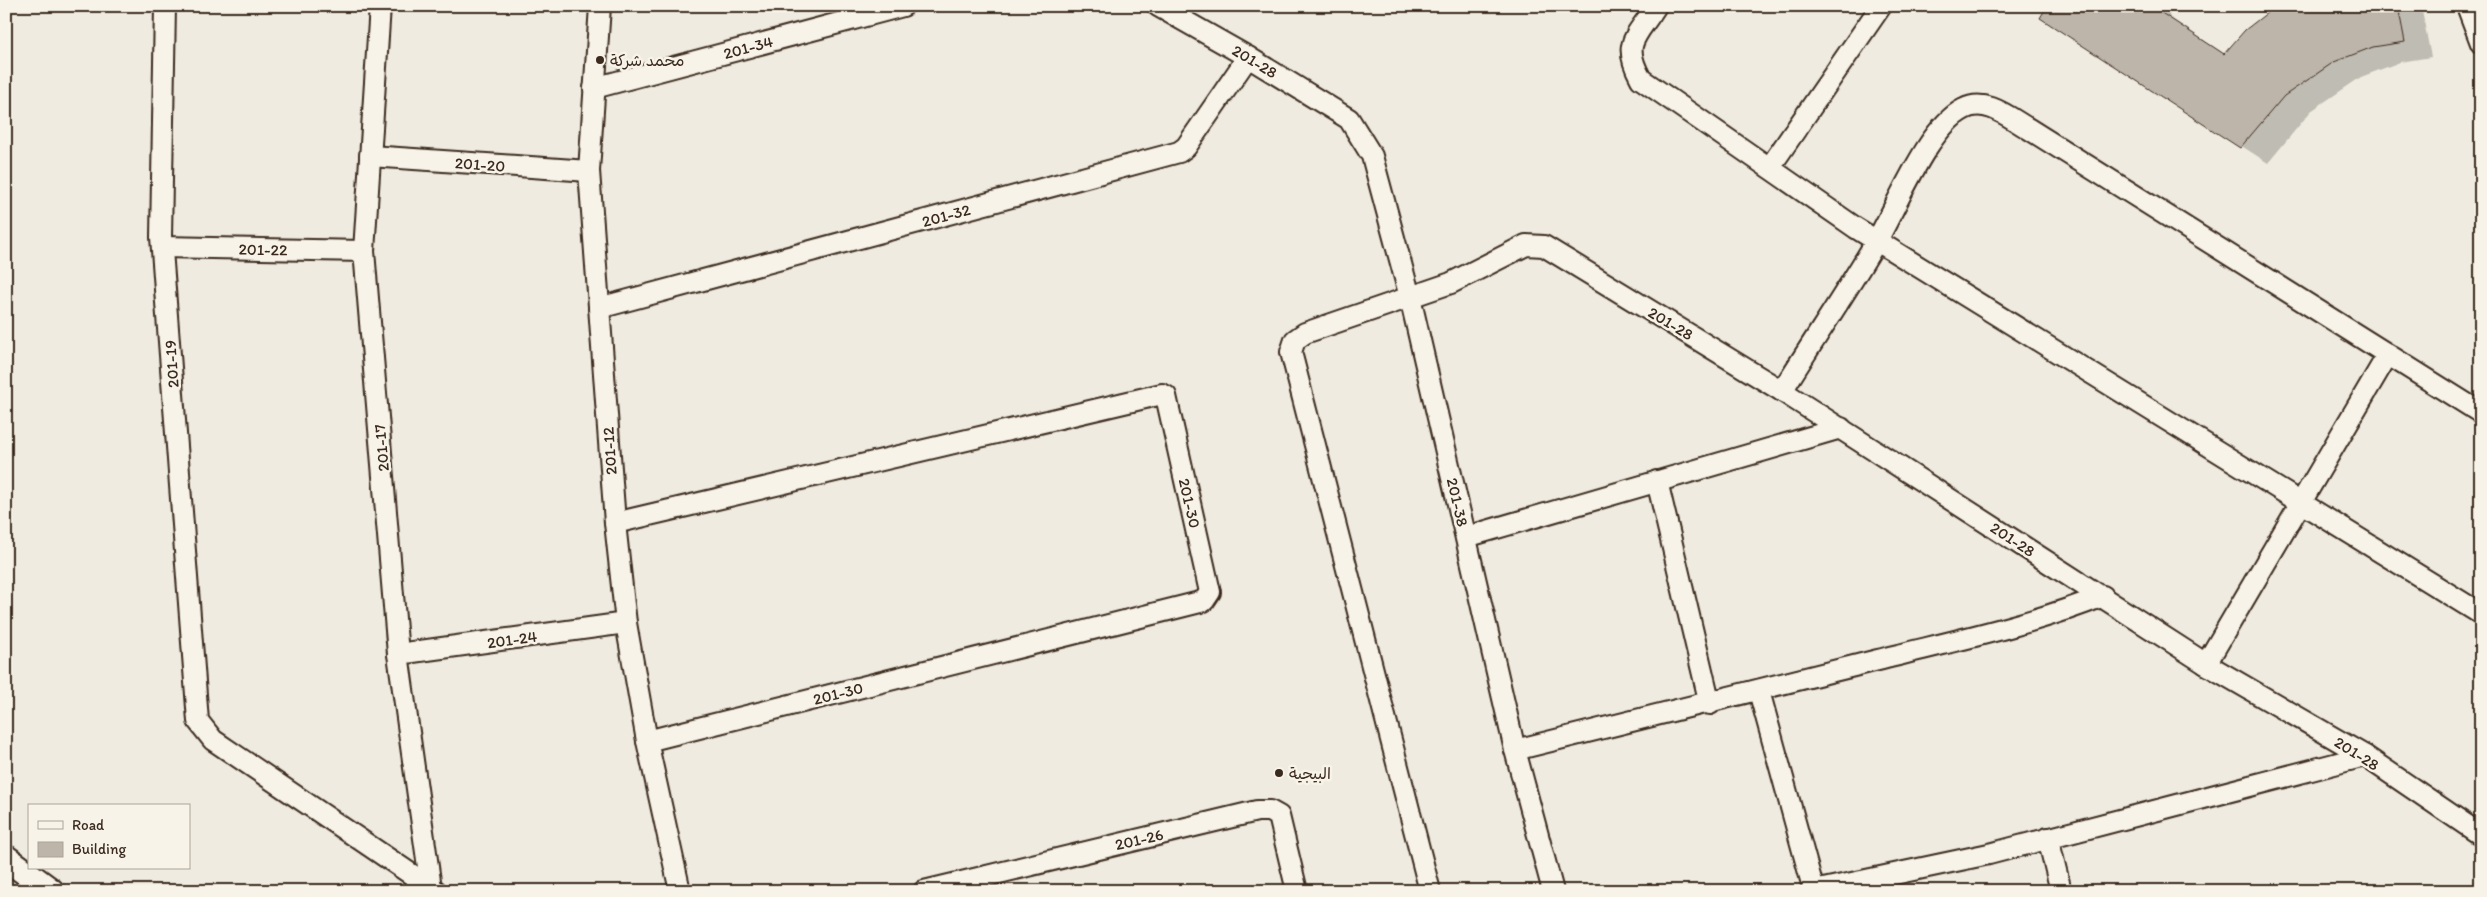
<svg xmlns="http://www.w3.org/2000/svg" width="2487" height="897" font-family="Itim,'Playpen Sans Arabic',sans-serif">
<rect width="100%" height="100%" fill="#efebe0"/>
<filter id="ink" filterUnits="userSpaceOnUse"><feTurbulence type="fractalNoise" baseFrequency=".02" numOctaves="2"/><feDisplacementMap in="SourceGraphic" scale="10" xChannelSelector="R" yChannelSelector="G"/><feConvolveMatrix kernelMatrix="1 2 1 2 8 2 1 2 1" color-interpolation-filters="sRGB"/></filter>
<g filter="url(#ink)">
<path fill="#0003" d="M2048 6H2172L2169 17 2225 54 2278 6H2421L2431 57 2400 62 2361 77 2311 111 2268 163 2042 17Z"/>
<path fill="#bdb5aa" stroke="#3b2a1e" d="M2047 6H2151L2224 54 2245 30 2276 6H2398L2405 42 2373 47 2334 62 2284 96 2240 148 2040 18Z"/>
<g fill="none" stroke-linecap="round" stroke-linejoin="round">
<defs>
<g id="minor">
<path d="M165 6 161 237 198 721 213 740 436 891"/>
<path d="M380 6 364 251 398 654 431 888"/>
<path d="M600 6 589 171 615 523 626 623 647 741 680 891"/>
<path d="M1158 6 1248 57 1349 119 1372 156 1410 297 1515 750 1553 891"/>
<path d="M1656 6C1636 38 1621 42 1641 79L1856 228 2481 614"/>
<path d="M2467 6 2481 43"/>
<path d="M594 88 903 6"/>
<path d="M370 156 589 171"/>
<path d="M1770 167 1881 6"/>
<path d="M162 247 364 251"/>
<path d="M599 308 1179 152 1186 147 1248 57"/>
<path d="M1782 391C1813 341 1847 291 1877 240 1898 204 1928 127 1964 109 1986 97 2010 118 2029 129L2481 413"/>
<path d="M1657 481 1710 704"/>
<path d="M615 523 1162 394 1166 396 1210 592 1204 601 647 741"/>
<path d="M1466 537 1841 428"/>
<path d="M398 654 626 623"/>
<path d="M2206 664 2387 356"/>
<path d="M1759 691 1814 891"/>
<path d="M1515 750C1636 721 1757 691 1878 660 1953 641 2031 625 2103 596"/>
<path d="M2048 838 2061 891"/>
<path d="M924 891 1257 811H1270L1279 816 1297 891"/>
<path d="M1430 891 1291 352 1295 340 1305 333 1451 283 1526 245 1544 246 1782 391 2206 664 2365 756 2481 835"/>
<path d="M1814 891 1989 854 2365 756"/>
</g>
<path id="major" d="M6 858 51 891"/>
</defs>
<use href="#minor" stroke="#3b2a1e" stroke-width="24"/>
<use href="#major" stroke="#3b2a1e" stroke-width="29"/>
<use href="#minor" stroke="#f7f3e8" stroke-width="20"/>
<use href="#major" stroke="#f7f3e8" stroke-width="25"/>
</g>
</g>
<g fill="#3b2a1e" stroke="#f7f3e8" stroke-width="2">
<circle cx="600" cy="60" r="5"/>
<circle cx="1279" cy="773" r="5"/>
</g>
<g text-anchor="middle" stroke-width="5" stroke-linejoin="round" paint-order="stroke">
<g font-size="16" fill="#3b2a1e" stroke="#f7f3e8">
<text transform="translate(748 47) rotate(-15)" y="6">201-34</text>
<text transform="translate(1255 61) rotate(31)" y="6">201-28</text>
<text transform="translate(480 164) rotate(4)" y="6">201-20</text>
<text transform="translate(946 215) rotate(-15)" y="6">201-32</text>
<text transform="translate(263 249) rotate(1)" y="6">201-22</text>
<text transform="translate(1671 323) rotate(31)" y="6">201-28</text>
<text transform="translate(171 364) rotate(-94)" y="6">201-19</text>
<text transform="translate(381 448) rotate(-95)" y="6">201-17</text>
<text transform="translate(609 451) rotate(-94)" y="6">201-12</text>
<text transform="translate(1458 502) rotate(77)" y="6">201-38</text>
<text transform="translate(1190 503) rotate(77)" y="6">201-30</text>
<text transform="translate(2013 539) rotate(33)" y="6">201-28</text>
<text transform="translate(512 639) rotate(-8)" y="6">201-24</text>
<text transform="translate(838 693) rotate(-14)" y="6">201-30</text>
<text transform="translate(2357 753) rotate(32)" y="6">201-28</text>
<text transform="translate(1139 839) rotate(-13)" y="6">201-26</text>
</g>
<g font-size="16" fill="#3b2a1e" stroke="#f7f3e8" text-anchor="start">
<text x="610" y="66">محمد شركة</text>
<text x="1289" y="779">البيجية</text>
</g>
</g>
<rect width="2487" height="897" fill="none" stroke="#f7f3e8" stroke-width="25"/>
<rect x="12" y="12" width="2462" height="872" fill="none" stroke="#3b2a1e" stroke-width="2" filter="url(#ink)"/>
<rect x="28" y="804" width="162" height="65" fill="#f7f3e8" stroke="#aca397"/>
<rect x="38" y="821" width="25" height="8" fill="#f7f3e8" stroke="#aca397"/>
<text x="72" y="830" font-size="15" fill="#3b2a1e">Road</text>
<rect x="38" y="842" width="25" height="15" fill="#bdb5aa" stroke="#aca397"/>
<text x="72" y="854" font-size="15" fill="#3b2a1e">Building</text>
</svg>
